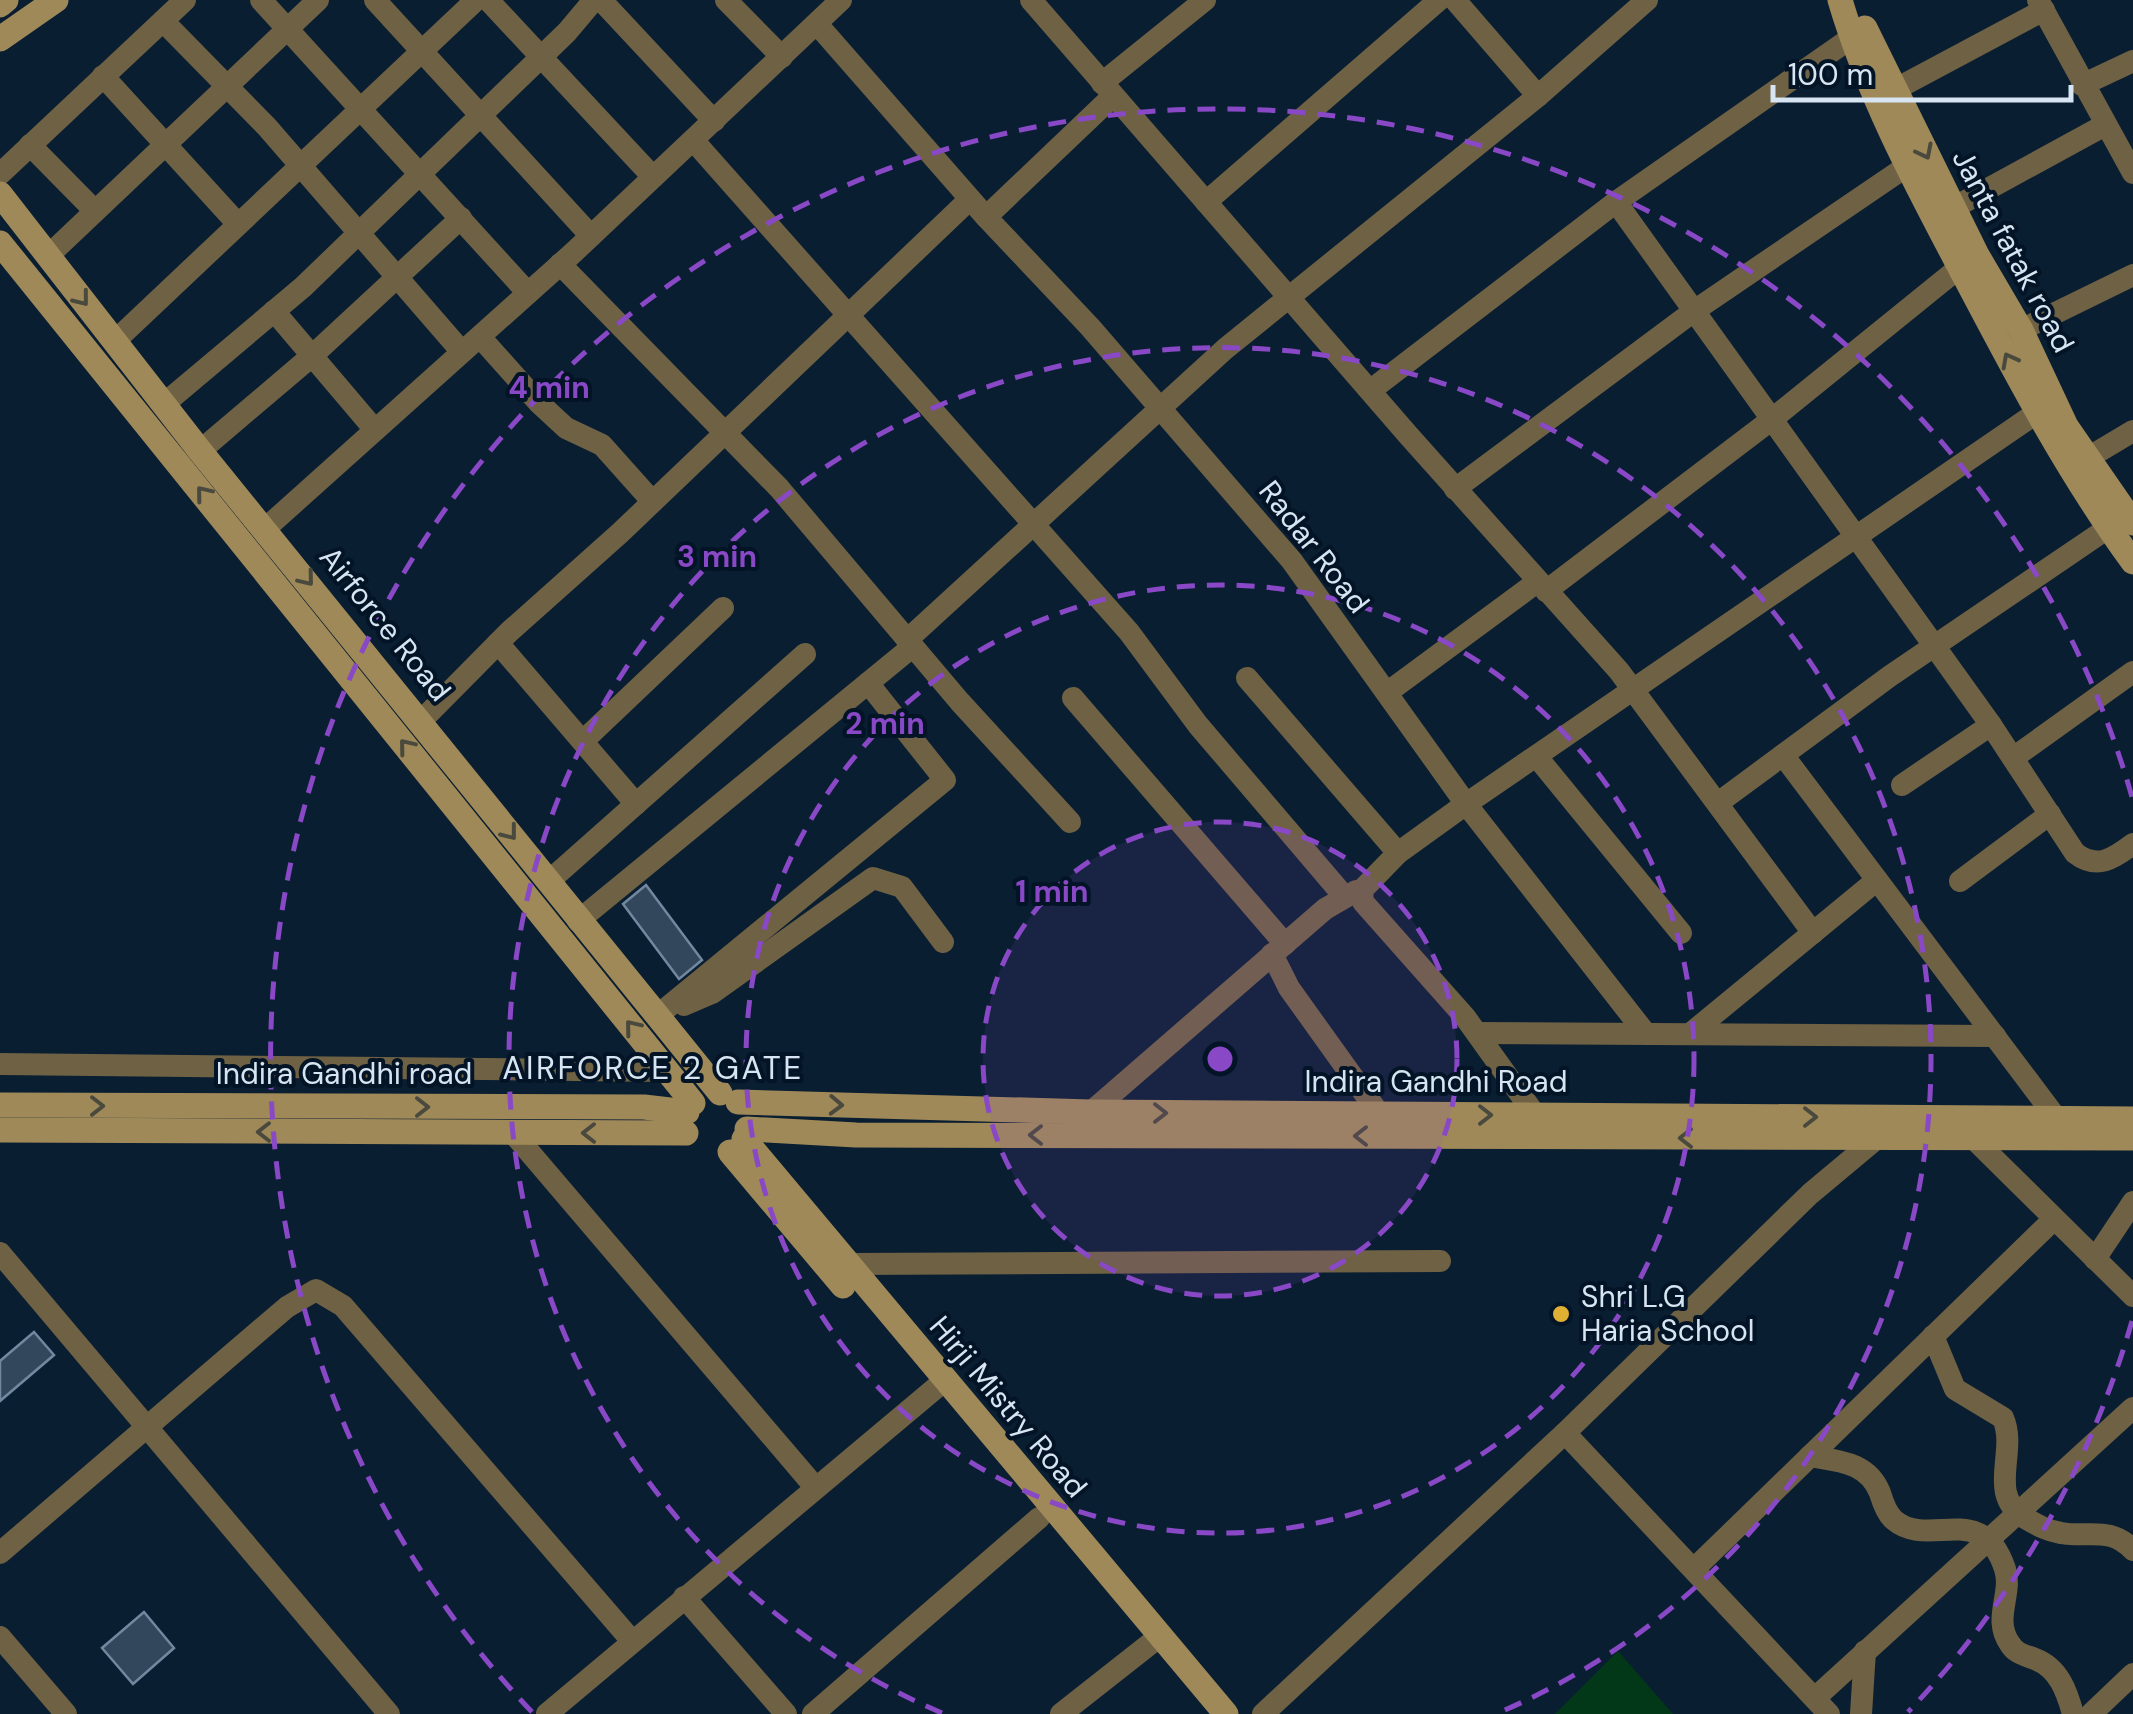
<svg xmlns="http://www.w3.org/2000/svg" width="2133" height="1714" font-family="'DM Sans',sans-serif">
<rect width="100%" height="100%" fill="#0a1e31"/>
<path fill="#023718" d="M1618 1651 1673 1714H1555Z"/>
<g fill="#32475c" stroke="#7188a0" stroke-width="2.5">
<path d="M646 885 702 960 679 979 623 904Z"/>
<path d="M34 1332 54 1355 0 1401V1361Z"/>
<path d="M144 1612 174 1648 133 1684 102 1648Z"/>
</g>
<g fill="none" stroke-linecap="round" stroke-linejoin="round">
<g stroke="#6f6144" stroke-width="22">
<path d="M261 0 528 293"/>
<path d="M375 0 591 236"/>
<path d="M488 0 653 177"/>
<path d="M601 0 714 121"/>
<path d="M726 0 782 57"/>
<path d="M1031 0 1409 436 1619 671 1813 933"/>
<path d="M1455 0 1538 96"/>
<path d="M2038 0 2133 173"/>
<path d="M163 21 267 127 462 352"/>
<path d="M817 24 986 217 1090 327 1292 561 1466 804 1398 853 1362 890 1363 902 1465 1017 1536 1116"/>
<path d="M103 76 237 223"/>
<path d="M1102 83 1205 0"/>
<path d="M2082 85 2133 61"/>
<path d="M1879 98 2044 10"/>
<path d="M693 140 1129 632 1198 725 1343 895"/>
<path d="M30 145 95 211"/>
<path d="M0 174 185 0"/>
<path d="M1206 202 1439 0"/>
<path d="M1616 202 1991 725 2075 853C2097 870 2113 859 2133 844"/>
<path d="M1955 207 2105 125"/>
<path d="M986 217 1113 96"/>
<path d="M48 256 318 0"/>
<path d="M560 264 779 488 960 702 1070 822"/>
<path d="M274 311 375 430"/>
<path d="M2021 330 2133 275"/>
<path d="M480 337 539 403 566 428 602 445 652 501"/>
<path d="M115 341 476 0"/>
<path d="M1371 390 1616 202 1851 38"/>
<path d="M164 404 303 287 567 32 594 0"/>
<path d="M200 451 313 355 461 218"/>
<path d="M2076 465 2133 431"/>
<path d="M1455 489 1694 311 1907 166"/>
<path d="M266 528 574 252 841 0"/>
<path d="M1546 591 1771 420 1960 267"/>
<path d="M907 640 1225 349 1538 96 1647 0"/>
<path d="M498 643 636 804"/>
<path d="M1247 678 1398 853"/>
<path d="M1388 692 1537 582"/>
<path d="M1073 698 1285 944"/>
<path d="M421 721 509 632 620 533 970 199"/>
<path d="M583 741 723 608"/>
<path d="M1783 755 2057 1119"/>
<path d="M1537 757 1681 933"/>
<path d="M2013 758 2133 672"/>
<path d="M1902 785 1991 725"/>
<path d="M1718 803 1890 676 2108 528"/>
<path d="M1960 881 2050 814"/>
<path d="M548 882 805 654"/>
<path d="M578 921 912 647"/>
<path d="M1272 954 1289 988 1380 1115"/>
<path d="M684 1005 712 993 873 878 902 887 943 942"/>
<path d="M657 1016 945 780 868 683"/>
<path d="M1477 1033 1995 1036"/>
<path d="M1646 1034 1466 804 2051 403"/>
<path d="M1690 1034 1877 880"/>
<path d="M0 1064 667 1071"/>
<path d="M1091 1112 1325 909 1356 891"/>
<path d="M513 1133 815 1487"/>
<path d="M1973 1138 2133 1296"/>
<path d="M0 1253 389 1714"/>
<path d="M2095 1259 2133 1202"/>
<path d="M847 1264 1440 1261"/>
<path d="M1933 1336 1955 1389 2003 1418C2018 1452 1986 1494 2025 1518 2037 1525 2047 1531 2061 1533 2090 1538 2110 1526 2133 1550"/>
<path d="M1565 1433 1829 1714"/>
<path d="M1810 1456C1839 1461 1868 1462 1880 1493 1883 1503 1887 1514 1894 1520 1929 1550 1982 1499 2005 1569 2013 1594 1992 1619 2010 1644 2016 1654 2025 1655 2035 1659 2059 1668 2067 1692 2073 1714"/>
<path d="M0 1553 287 1307 316 1290 343 1306 632 1641"/>
<path d="M1694 1569 2054 1219"/>
<path d="M684 1597 786 1714"/>
<path d="M0 1637 66 1714"/>
<path d="M1815 1698 2133 1408"/>
<path d="M547 1714 944 1381"/>
<path d="M813 1714 1039 1518"/>
<path d="M1061 1714 1160 1636"/>
<path d="M1263 1714 1565 1433 1810 1194 1877 1138"/>
<path d="M1861 1714 1865 1651"/>
<path d="M2091 1714 2133 1674"/>
</g>
<g stroke="#9f8959" stroke-width="25">
<path d="M1840 0C1869 98 1918 188 1966 279 2017 376 2068 473 2133 562"/>
<path d="M0 5 6 0"/>
<path d="M1865 28 1977 255 2021 330 2066 426 2133 523"/>
<path d="M0 39 56 0"/>
<path d="M0 194 200 451 720 1093"/>
<path d="M0 243 693 1103"/>
<path d="M738 1102 1091 1112 2133 1119"/>
<path d="M0 1105 644 1107 687 1112"/>
<path d="M747 1129 856 1135 2133 1138"/>
<path d="M0 1130 686 1133"/>
<path d="M744 1139 1226 1714"/>
<path d="M730 1152 843 1286"/>
</g>
</g>
<defs><path id="oneway-chevron" d="M-2-3.5L2.5 0L-2 3.5" fill="none" stroke-width="1.6" stroke-linecap="round" stroke-linejoin="round" transform="scale(2.5)"/></defs>
<g stroke="#49493d">
<use href="#oneway-chevron" transform="translate(1925 152) rotate(63)"/>
<use href="#oneway-chevron" transform="translate(82 299) rotate(52)"/>
<use href="#oneway-chevron" transform="translate(2009 360) rotate(-118)"/>
<use href="#oneway-chevron" transform="translate(203 493) rotate(-129)"/>
<use href="#oneway-chevron" transform="translate(307 579) rotate(51)"/>
<use href="#oneway-chevron" transform="translate(406 746) rotate(-129)"/>
<use href="#oneway-chevron" transform="translate(510 833) rotate(52)"/>
<use href="#oneway-chevron" transform="translate(632 1027) rotate(-129)"/>
<use href="#oneway-chevron" transform="translate(836 1105) rotate(2)"/>
<use href="#oneway-chevron" transform="translate(97 1106)"/>
<use href="#oneway-chevron" transform="translate(422 1107)"/>
<use href="#oneway-chevron" transform="translate(1160 1113)"/>
<use href="#oneway-chevron" transform="translate(1485 1115)"/>
<use href="#oneway-chevron" transform="translate(1810 1117)"/>
<use href="#oneway-chevron" transform="translate(264 1132) rotate(-180)"/>
<use href="#oneway-chevron" transform="translate(589 1133) rotate(180)"/>
<use href="#oneway-chevron" transform="translate(1036 1135) rotate(-180)"/>
<use href="#oneway-chevron" transform="translate(1361 1136) rotate(-180)"/>
<use href="#oneway-chevron" transform="translate(1686 1138) rotate(-180)"/>
</g>
<circle cx="1220" cy="1059" r="237" fill="#8948c6" fill-opacity=".12"/>
<g fill="none" stroke="#8948c6" stroke-width="5" stroke-dasharray="18 12">
<circle cx="1220" cy="1059" r="237"/>
<circle cx="1220" cy="1059" r="474"/>
<path d="M942 1713A711 711 0 1 1 1498 1713"/>
<path d="M2132 1321A949 949 0 0 1 1908 1712M532 1712A949 949 0 1 1 2132 797"/>
</g>
<circle fill="#e0b034" stroke="#021426" stroke-width="4" cx="1561" cy="1314" r="10"/>
<g text-anchor="middle" stroke-width="8" stroke-linejoin="round" paint-order="stroke">
<g font-size="30" fill="#d7e4f1" stroke="#021426">
<text transform="translate(2013 251) rotate(62)" y="10">Janta fatak road</text>
<text transform="translate(1314 547) rotate(52)" y="10">Radar Road</text>
<text transform="translate(385 624) rotate(51)" y="10">Airforce Road</text>
<text x="344" y="1084">Indira Gandhi road</text>
<text x="1436" y="1092">Indira Gandhi Road</text>
<text transform="translate(1008 1407) rotate(50)" y="10">Hirji Mistry Road</text>
</g>
<g font-size="30" fill="#d7e4f1" stroke="#021426" text-anchor="start">
<text x="1581" y="1307">Shri L.G<tspan x="1581" dy="34">Haria School</tspan></text>
</g>
<g font-size="32" letter-spacing="2.5" fill="#d7e4f1" stroke="#021426">
<text x="653" y="1079">AIRFORCE 2 GATE</text>
</g>
</g>
<circle cx="1220" cy="1059" r="15" fill="#8948c6" stroke="#021426" stroke-width="5"/>
<g font-size="30" text-anchor="middle" font-weight="bold" fill="#8948c6" stroke="#021426" stroke-width="8" stroke-linejoin="round" paint-order="stroke">
<text x="549" y="398">4 min</text>
<text x="717" y="567">3 min</text>
<text x="885" y="734">2 min</text>
<text x="1052" y="902">1 min</text>
</g>
<path d="M1773 85v15h298v-15" fill="none" stroke="#d7e4f1" stroke-width="5"/>
<text x="1788" y="85" font-size="30" fill="#d7e4f1" stroke="#021426" stroke-width="8" paint-order="stroke">100 m</text>
</svg>
